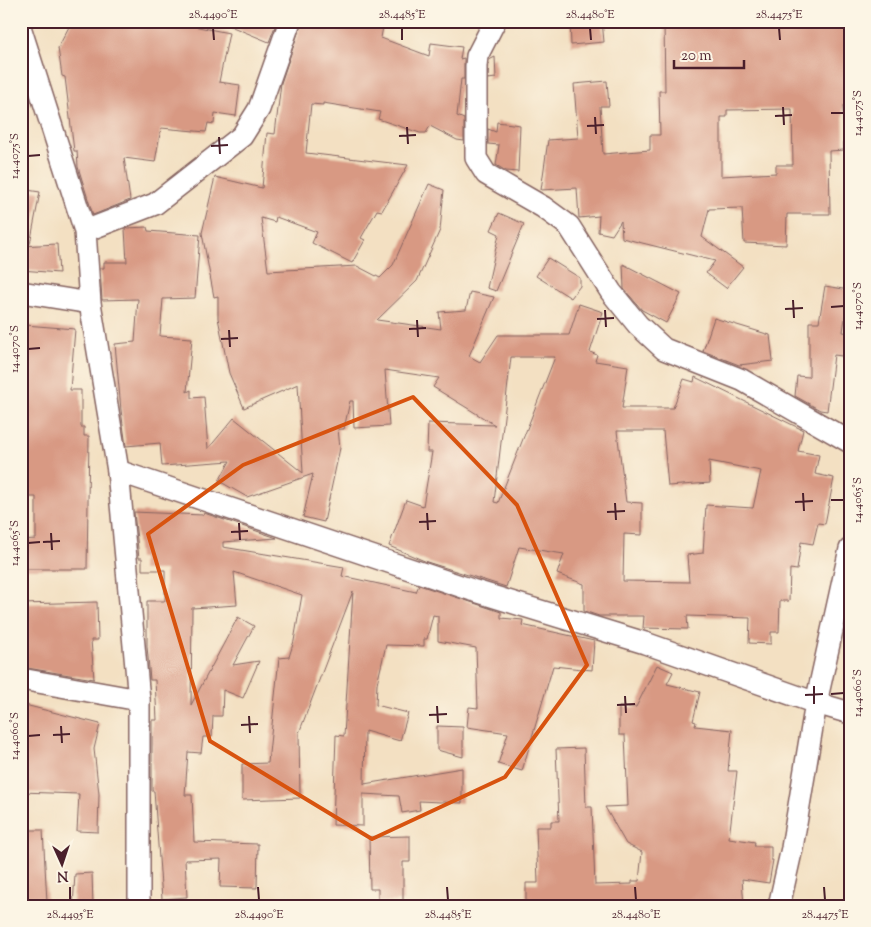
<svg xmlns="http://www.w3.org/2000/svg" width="871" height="927" font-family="'Sorts Mill Goudy',serif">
<rect width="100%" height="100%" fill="#fcf5e5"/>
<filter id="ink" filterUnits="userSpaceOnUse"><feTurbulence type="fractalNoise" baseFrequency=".02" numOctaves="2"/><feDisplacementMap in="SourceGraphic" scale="10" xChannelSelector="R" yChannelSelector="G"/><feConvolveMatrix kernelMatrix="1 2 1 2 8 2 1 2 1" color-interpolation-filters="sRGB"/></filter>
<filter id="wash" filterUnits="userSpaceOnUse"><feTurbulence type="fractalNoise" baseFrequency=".0096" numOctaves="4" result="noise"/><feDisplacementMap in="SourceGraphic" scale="20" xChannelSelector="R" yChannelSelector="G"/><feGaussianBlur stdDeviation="1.12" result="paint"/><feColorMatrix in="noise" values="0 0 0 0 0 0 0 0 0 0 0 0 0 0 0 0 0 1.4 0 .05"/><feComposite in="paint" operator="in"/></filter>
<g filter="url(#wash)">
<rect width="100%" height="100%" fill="#f3e0c2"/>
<g id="blocks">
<g fill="#d89983" fill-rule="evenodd">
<path d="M72 21H168L229 33 219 82 240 85 236 116 215 113 214 124 208 123 206 132 161 128 155 162 124 158 130 200 93 215 78 167 77 151H74L65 77 62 76 58 48Z"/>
<path d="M218 21H277L269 42Z"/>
<path d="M302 21H384L381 38 429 56 431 43 462 47 460 59 464 58V79H461L457 116 464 119V141L457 140 430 126 426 133H420L378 119 380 112 323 103V105L311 104 306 153 408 165 382 211 377 210 361 238 365 240 352 263 312 243 317 232 276 217 275 222 261 218 268 271 357 266 380 278 393 265 429 184 444 190 440 230 417 281 377 320 441 329 439 312 466 310 470 292 494 297 469 356 480 362 498 335H569L579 304 603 312 590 352 597 355 595 361 628 366 622 408H673L684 379 694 382 695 377 803 430 798 451 819 455 815 474 834 478 825 524 818 523 813 544 801 542 797 570 790 569 789 601H780L779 632H771V644L749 643 750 618 687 616 688 629 643 628 644 616H599L584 611V584L557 574 564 554 519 547 506 587 427 562 389 546 406 500 423 506 432 452H427L428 423 495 425 433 387 439 378 385 370 389 426 354 428 353 401H350L344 429H338L340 448 324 522 303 517 313 474 247 497 219 481 230 461 162 466 160 443 126 446 121 410 115 344 135 342 138 299 102 300 100 268H104V262H127L125 229 127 228 147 227 148 231 200 235 195 298 163 299 160 336 192 338 187 392 191 390V398L204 397 208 449 234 418 303 473 298 384 244 408 229 373 218 318V296L214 297 202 233 215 177 262 188 267 133 275 134 281 83ZM511 357H555L498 503 494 502ZM617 431H663L668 486 710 483 709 461 761 471 753 508 706 505 703 553 687 555 689 582 623 581 624 534 642 535V503L626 502Z"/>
<path d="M570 21H602L604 42 571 45Z"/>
<path d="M690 21V24L718 25V27L792 26 791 21H850L849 106H843L844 150 829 151 830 214H787L786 245 744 243 742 208 709 209 702 237 743 267 726 288 706 273 715 261 622 238 621 221 612 235 598 232 599 216 579 218 577 188 541 190 548 140 578 138 574 84 607 81 609 106H600L603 154 650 150V135H660L659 91H665L664 22ZM792 109 793 165H776V173L721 176V117H727V110Z"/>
<path d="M495 57 496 78 488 79 489 60Z"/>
<path d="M497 122 520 125 518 172 506 171 496 165 499 145 488 144V129L496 132Z"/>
<path d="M21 189 40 192 30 244 21 243Z"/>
<path d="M499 213 524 224 496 291 487 288 499 234 491 230Z"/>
<path d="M57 244 59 273 21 270V246Z"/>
<path d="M548 258 580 278V286L571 298 536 276Z"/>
<path d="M623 264 681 294 666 323 642 310 624 289Z"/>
<path d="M825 286 849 290 843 332 850 333V357L834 355 827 411 820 410 795 396 797 376 809 377V322H819Z"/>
<path d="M714 318 770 335 773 361 739 365 703 351Z"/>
<path d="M25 325 75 329 70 390H81V427H84V436H89L87 569H21V540L36 539V497H21V373Z"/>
<path d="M134 512 203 515 204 513 277 538 223 542V547L344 567 342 576 416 592 419 585 501 612V618L523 620 522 625 594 641 592 670 553 666 522 771 498 764 508 733 467 727 469 707 478 708 476 648 438 641V616L433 615 427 639H424V646L386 645 377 684 376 705 408 713 400 741 365 731 364 784 462 768V803L419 801 420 810 402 813 399 796 363 794V826L333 825 336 735 344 736 353 591 299 733 300 798 242 800V764L268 763 279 658 289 657 294 641 302 595 234 572 237 605 192 608 191 705 238 617 254 626 233 665 259 661 243 698 223 690 222 716H213L212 737H203L201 753 188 752 185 795H192L194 842 258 844 257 888 220 887 221 859 185 860 187 897 162 899 154 791H152V720H157L155 680H150L147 646V601H165V570H142V558H139Z"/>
<path d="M97 602 98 640H91L94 679 21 667V604Z"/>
<path d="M657 665 673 672 667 684 700 692 693 721 696 722 695 726 732 730 728 771H737L729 838 755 842 754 846H771V860H773L769 883 742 879 744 906H526V883H538L536 827H551V821H559L556 749 584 748 586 807H592L595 885 632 884V881H639L642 852 626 844 605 807 628 806 625 735H619V707H636Z"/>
<path d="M21 704 100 724 94 749 99 794 98 832 77 831 79 794 21 792Z"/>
<path d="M437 726 463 727V757L437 750Z"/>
<path d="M21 830H43L47 902 21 903Z"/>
<path d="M410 836V862H403V901L378 902V889H370L369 837Z"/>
<path d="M92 873 93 906H73L75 874Z"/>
</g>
</g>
</g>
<g filter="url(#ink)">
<use href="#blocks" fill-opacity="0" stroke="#856360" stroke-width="1"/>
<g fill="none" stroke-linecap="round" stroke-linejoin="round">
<defs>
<g id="street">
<path d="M495 21 477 56 476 66V158L486 174 543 207 569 226 611 292 638 325 664 349 742 380 850 442"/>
<path d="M21 30 85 231 90 303 118 471 139 700V906"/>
<path d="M85 231 155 204 242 136 259 109 290 21"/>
<path d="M21 292 90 303"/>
<path d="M118 471 472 590 645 643 816 703 850 713"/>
<path d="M21 679 139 700"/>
<path d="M779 906 792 848 816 703 850 549"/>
</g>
</defs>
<use href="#street" stroke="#856360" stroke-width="24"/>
<use href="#street" stroke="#fff" stroke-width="21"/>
</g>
</g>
<path fill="none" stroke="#d8530f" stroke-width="4" stroke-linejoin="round" d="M413 397 517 505 587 665 505 777 372 839 210 741 148 534 243 465Z"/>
<path fill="none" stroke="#4a1f2b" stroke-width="2" d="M213 28 214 40M402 28V40M590 28 591 40M779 28 780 40M783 107 784 125M831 113H844M775 116 792 115M595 117 596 134M587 126 604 125M407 127 408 144M399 136 416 135M219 137 220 154M211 146 228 145M28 156 40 155M793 300 794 318M831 307 844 306M785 309 803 308M605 310 606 327M597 319 614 318M417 320 418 337M409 329 426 328M229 330 230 347M221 339 238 338M28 349 40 348M803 493 804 511M831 500H844M795 502 813 501M615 503 616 520M607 512 625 511M427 513 428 530M419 522 436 521M239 523 240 540M231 532 248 531M51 533 52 550M43 542 60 541M28 543 40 542M814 686V704M831 694 844 693M805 695 823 694M625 696 626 713M617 705 635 704M437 706 438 723M429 715 447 714M249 716 250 733M241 725 258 724M61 726 62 743M53 735 70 734M28 736 40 735M70 887V900M258 887 259 900M447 887 448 900M635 887 636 900M824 887 825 900"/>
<rect width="871" height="927" fill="none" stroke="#fcf5e5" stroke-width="55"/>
<g transform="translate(62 864) rotate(177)" stroke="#fcf5e5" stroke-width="4" paint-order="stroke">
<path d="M0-4L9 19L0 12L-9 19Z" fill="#4a1f2b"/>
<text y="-8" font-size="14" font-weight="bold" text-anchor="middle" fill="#4a1f2b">N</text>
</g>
<path d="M674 60v8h70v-8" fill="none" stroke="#4a1f2b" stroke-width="2.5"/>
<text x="681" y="60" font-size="15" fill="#4a1f2b" stroke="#fcf5e5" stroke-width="4" paint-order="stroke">20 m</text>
<rect x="28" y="28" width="816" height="872" fill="none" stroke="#4a1f2b" stroke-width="2"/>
<g font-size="12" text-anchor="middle" fill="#4a1f2b">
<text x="213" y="18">28.4490°E</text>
<text x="402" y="18">28.4485°E</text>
<text x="590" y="18">28.4480°E</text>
<text x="779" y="18">28.4475°E</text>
<text transform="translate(857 113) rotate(-90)" y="4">14.4075°S</text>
<text transform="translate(14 156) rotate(-90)" y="4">14.4075°S</text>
<text transform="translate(857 306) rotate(-90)" y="4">14.4070°S</text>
<text transform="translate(14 349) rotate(-90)" y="4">14.4070°S</text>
<text transform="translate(857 500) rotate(-90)" y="4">14.4065°S</text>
<text transform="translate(14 543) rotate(-90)" y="4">14.4065°S</text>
<text transform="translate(857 693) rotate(-90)" y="4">14.4060°S</text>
<text transform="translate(14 736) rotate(-90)" y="4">14.4060°S</text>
<text x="70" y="918">28.4495°E</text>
<text x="259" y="918">28.4490°E</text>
<text x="448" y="918">28.4485°E</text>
<text x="636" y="918">28.4480°E</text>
<text x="825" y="918">28.4475°E</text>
</g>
</svg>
